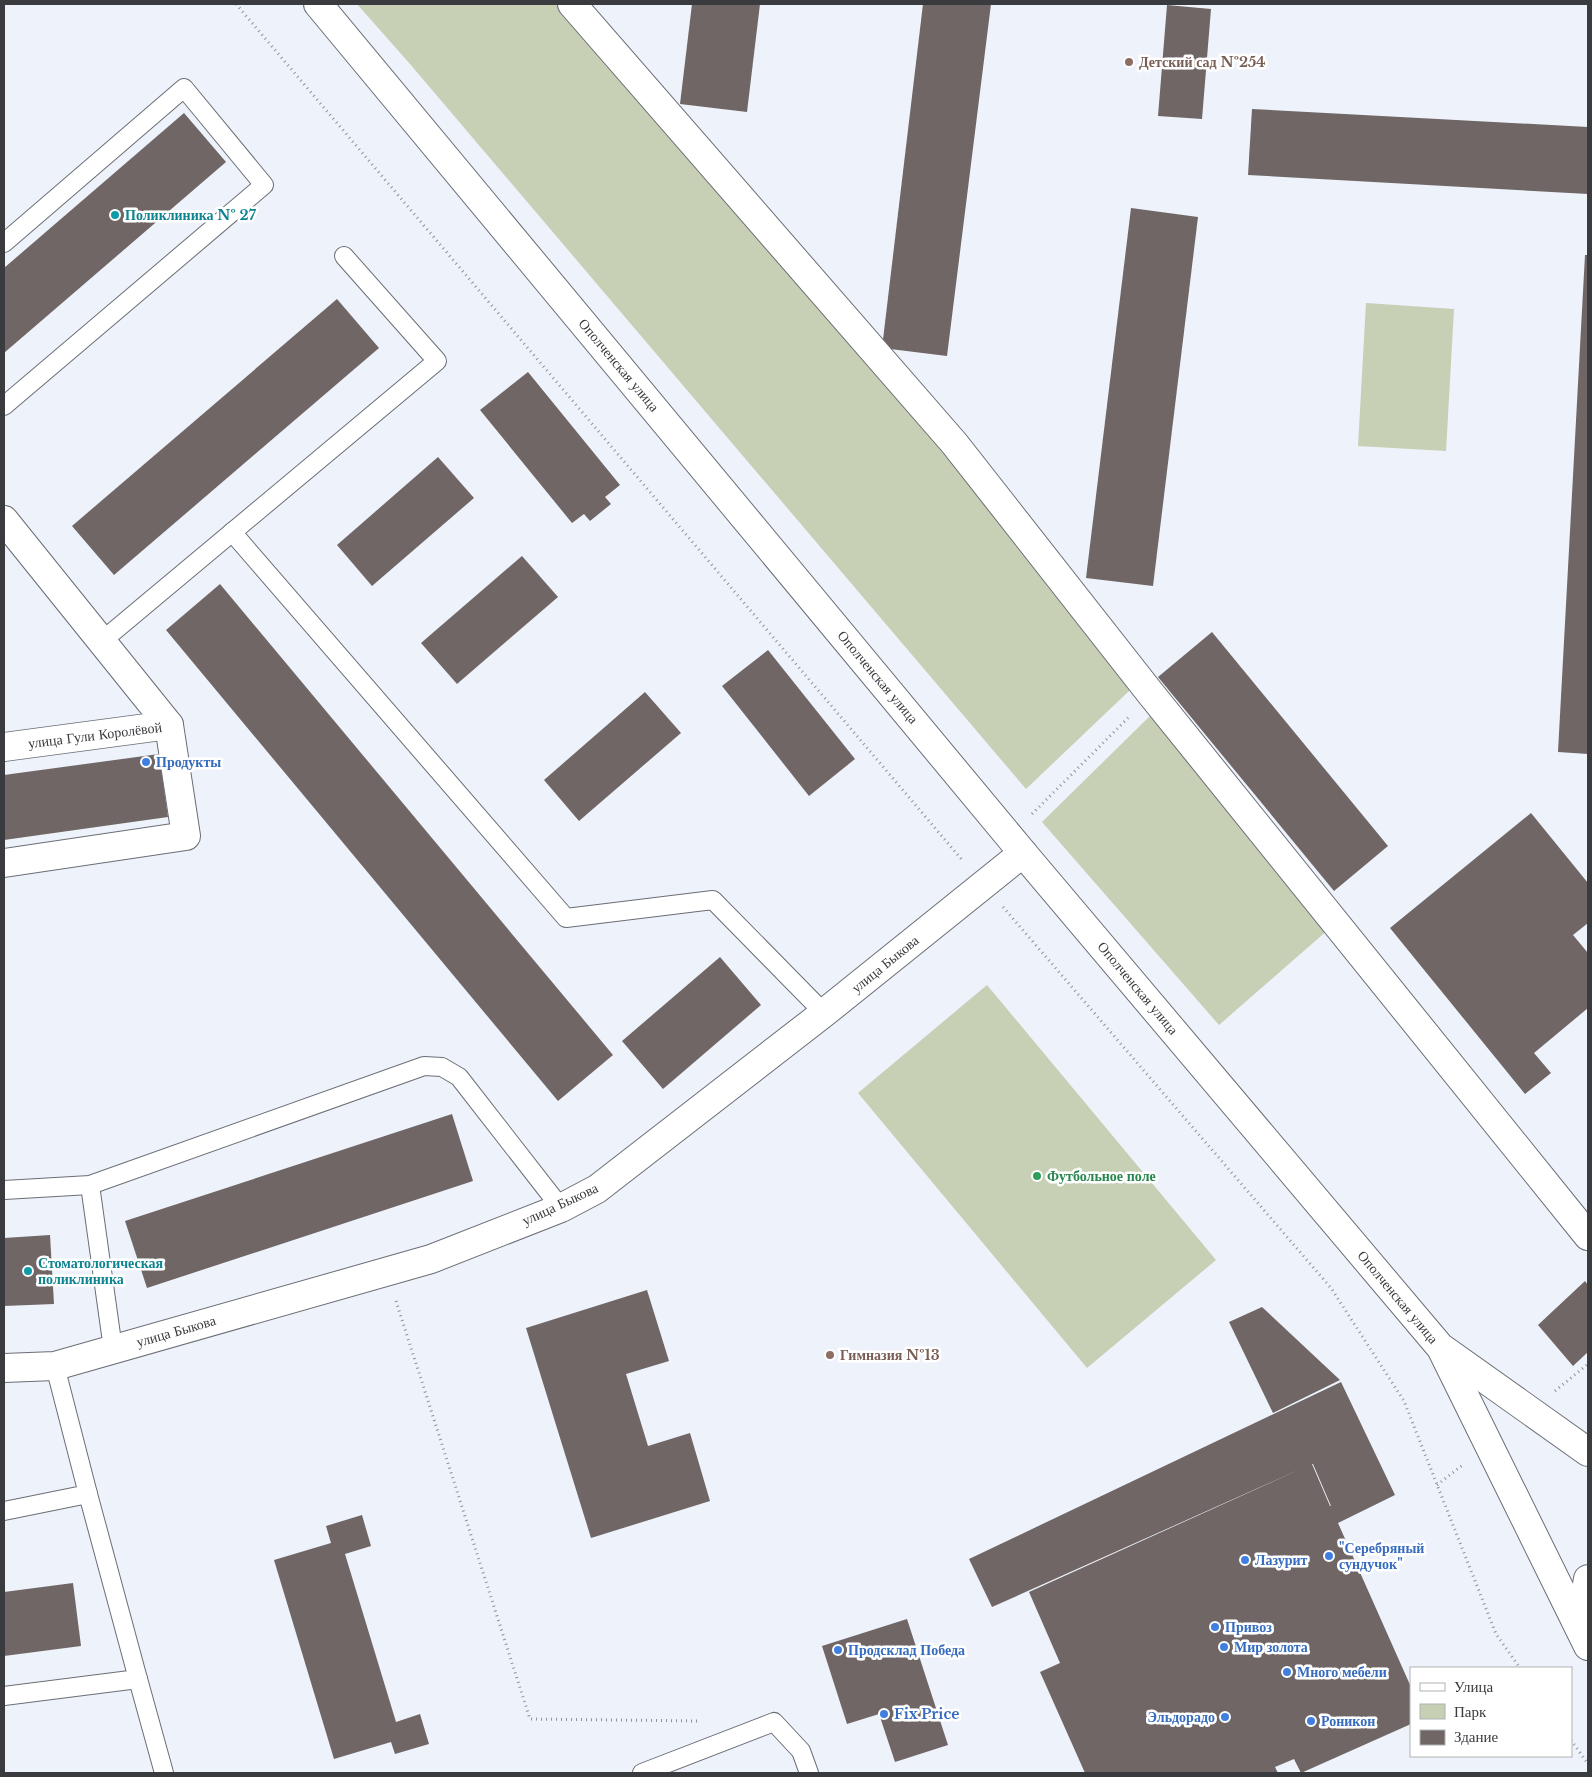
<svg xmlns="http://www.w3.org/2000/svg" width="1592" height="1777" font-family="'Libre Baskerville',serif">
<rect width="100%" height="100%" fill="#eef2fb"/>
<g fill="#c7cfb5">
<path d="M357 4H557L838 324 1047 572 1133 687 1129 691 1026 789 410 64Z"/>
<path d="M1366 303 1454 309 1446 451 1358 446Z"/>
<path d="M1152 714 1329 929 1219 1025 1042 822Z"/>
<path d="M987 985 1216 1260 1087 1368 858 1093Z"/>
</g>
<g fill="#6f6665" fill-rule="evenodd">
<path d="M692 4H760L747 112 680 104Z"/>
<path d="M923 4H991L947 356 882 348Z"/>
<path d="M1167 5 1211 9 1202 119 1158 116Z"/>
<path d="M1252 109 1588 127V194L1248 175Z"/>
<path d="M184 113 226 162 4 353V268Z"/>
<path d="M1131 208 1198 217 1153 586 1086 578Z"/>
<path d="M1585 255H1588V754L1558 752Z"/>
<path d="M337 299 379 348 114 575 72 526Z"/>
<path d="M528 372 620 485 605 497 611 504 590 521 584 514 572 523 480 410Z"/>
<path d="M438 457 474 498 372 586 337 545Z"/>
<path d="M522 556 558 597 457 684 421 643Z"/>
<path d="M220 584 613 1055 558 1101 166 630Z"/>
<path d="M1212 632 1388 846 1334 891 1158 677Z"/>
<path d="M768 650 855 759 809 796 722 686Z"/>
<path d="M645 692 681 733 579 821 544 780Z"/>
<path d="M159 754 168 817 4 840V775Z"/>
<path d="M1531 813 1588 883V923L1573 935 1588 953V1008L1534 1053 1551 1073 1525 1094 1390 928Z"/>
<path d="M720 957 761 1005 663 1089 622 1041Z"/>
<path d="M452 1114 473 1181 147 1288 125 1221Z"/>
<path d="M50 1235 54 1304 4 1306V1238Z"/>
<path d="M1585 1281 1588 1285V1352L1573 1366 1538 1325Z"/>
<path d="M647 1290 669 1361 626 1374 648 1446 690 1433 710 1501 591 1538 526 1328Z"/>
<path d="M1262 1307 1340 1380 1273 1413 1229 1322Z"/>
<path d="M1341 1382 1395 1495 1338 1523 1411 1687V1724L1301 1773 1294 1759 1275 1767 1278 1773H1085L1040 1672 1060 1663 1029 1592 1303 1468 992 1607 969 1559ZM1312 1464H1313L1331 1506H1330Z"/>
<path d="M362 1515 371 1546 345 1554 396 1722 420 1714 429 1744 395 1754 391 1742 334 1759 274 1560 331 1543 326 1526Z"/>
<path d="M73 1583 81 1646 4 1656V1592Z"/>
<path d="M907 1619 948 1745 895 1762 879 1714 847 1724 822 1646Z"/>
</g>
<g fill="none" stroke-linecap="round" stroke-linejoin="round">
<defs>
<g id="lane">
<path d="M4 243 184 88 264 185 4 406"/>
<path d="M232 532 566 918 713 900 824 1013"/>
<path d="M102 641 437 361 344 256"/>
<path d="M90 1185 113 1349"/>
<path d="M4 1190 90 1185 424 1066 442 1067 459 1077 561 1208"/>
<path d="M4 1511 88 1494 55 1366"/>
<path d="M138 1679 164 1773"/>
<path d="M4 1696 138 1679 88 1494"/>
<path d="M642 1773 774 1722 801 1751 809 1773"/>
</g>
<g id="street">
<path d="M572 4 954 443 1151 694 1588 1236"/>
<path d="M4 520 169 725 4 747"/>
<path d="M4 863 186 836 169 725"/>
<path d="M4 1368 55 1366 431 1259 561 1208 597 1189 824 1013 1023 853"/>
</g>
<g id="highway">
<path d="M318 4 1023 853 1441 1348 1588 1646"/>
<path d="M1443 1349 1588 1452"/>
<path d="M1585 1634 1584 1601 1588 1579"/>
</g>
</defs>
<use href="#lane" stroke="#6a6e75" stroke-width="20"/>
<use href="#street" stroke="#6a6e75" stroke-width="30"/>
<use href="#highway" stroke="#6a6e75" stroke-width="30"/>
<g stroke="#8f9198" stroke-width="3" stroke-dasharray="1 4" stroke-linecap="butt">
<path d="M236 4 963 861"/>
<path d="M1032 814 1130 716"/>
<path d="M1003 907 1331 1288 1404 1401 1496 1634 1520 1668"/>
<path d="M396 1301 530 1719 699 1721"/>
<path d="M1555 1391 1588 1364"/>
<path d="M1437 1485 1464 1464"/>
<path d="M1571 1740 1588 1764"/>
</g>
<use href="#lane" stroke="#fff" stroke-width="18"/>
<use href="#street" stroke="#fff" stroke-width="28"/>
<use href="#highway" stroke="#fff" stroke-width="28"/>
</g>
<g fill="#8d6e63" stroke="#fff" stroke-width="2">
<circle cx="1129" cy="62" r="5"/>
<circle cx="830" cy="1355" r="5"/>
</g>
<g fill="#0f9aa8" stroke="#fff" stroke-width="2">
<circle cx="115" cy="215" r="5"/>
<circle cx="28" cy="1271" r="5"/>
</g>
<g fill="#3f7fe0" stroke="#fff" stroke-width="2">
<circle cx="146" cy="762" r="5"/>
<circle cx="1329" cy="1556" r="5"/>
<circle cx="1245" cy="1560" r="5"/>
<circle cx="1215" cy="1627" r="5"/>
<circle cx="1224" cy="1647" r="5"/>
<circle cx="838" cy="1650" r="5"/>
<circle cx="1287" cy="1672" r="5"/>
<circle cx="884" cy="1714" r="5"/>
<circle cx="1225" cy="1717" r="5"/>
<circle cx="1311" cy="1721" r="5"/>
</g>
<circle fill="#2e9e5b" stroke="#fff" stroke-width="2" cx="1037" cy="1176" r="5"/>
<g text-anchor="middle" stroke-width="5" stroke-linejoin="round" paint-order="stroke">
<g font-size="14" font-weight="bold" fill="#785e54" stroke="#fff" text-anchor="start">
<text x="1139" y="67">Детский сад №254</text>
<text x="840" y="1360">Гимназия №13</text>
</g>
<g font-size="14" font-weight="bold" fill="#0d838f" stroke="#fff" text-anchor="start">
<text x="125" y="220">Поликлиника № 27</text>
<text x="38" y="1268">Стоматологическая<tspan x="38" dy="16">поликлиника</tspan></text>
</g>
<g font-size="14" fill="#3a3b3f" stroke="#fff">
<text transform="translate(619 365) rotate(50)" y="5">Ополченская улица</text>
<text transform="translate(878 677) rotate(50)" y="5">Ополченская улица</text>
<text transform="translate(95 735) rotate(-7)" y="5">улица Гули Королёвой</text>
<text transform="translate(885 964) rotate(-39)" y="5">улица Быкова</text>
<text transform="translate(1138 988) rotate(50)" y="5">Ополченская улица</text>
<text transform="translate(560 1204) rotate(-25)" y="5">улица Быкова</text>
<text transform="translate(1398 1297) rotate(50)" y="5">Ополченская улица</text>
<text transform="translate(176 1331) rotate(-16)" y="5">улица Быкова</text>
</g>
<g font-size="14" font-weight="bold" fill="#366cbe" stroke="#fff" text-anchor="start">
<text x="156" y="767">Продукты</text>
<text x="1339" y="1553">"Серебряный<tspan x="1339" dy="16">сундучок"</tspan></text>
<text x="1255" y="1565">Лазурит</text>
<text x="1225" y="1632">Привоз</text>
<text x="1234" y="1652">Мир золота</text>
<text x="848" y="1655">Продсклад Победа</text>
<text x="1297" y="1677">Много мебели</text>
<text x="894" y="1719">Fix Price</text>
<text x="1215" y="1722" text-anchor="end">Эльдорадо</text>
<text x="1321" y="1726">Роникон</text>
</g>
<g font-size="14" font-weight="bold" fill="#27864d" stroke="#fff" text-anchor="start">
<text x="1047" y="1181">Футбольное поле</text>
</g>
</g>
<rect width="1592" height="1777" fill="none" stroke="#3a3b3f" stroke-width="10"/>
<rect x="1410" y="1667" width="162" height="90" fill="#ffffff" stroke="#b0b1b2"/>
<rect x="1420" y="1683" width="25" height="8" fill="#ffffff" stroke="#b0b1b2"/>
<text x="1454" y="1692" font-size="15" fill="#3a3b3f">Улица</text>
<rect x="1420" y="1704" width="25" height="15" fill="#c7cfb5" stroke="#b0b1b2"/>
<text x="1454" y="1717" font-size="15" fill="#3a3b3f">Парк</text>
<rect x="1420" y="1730" width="25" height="15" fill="#6f6665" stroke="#b0b1b2"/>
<text x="1454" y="1742" font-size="15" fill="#3a3b3f">Здание</text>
</svg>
